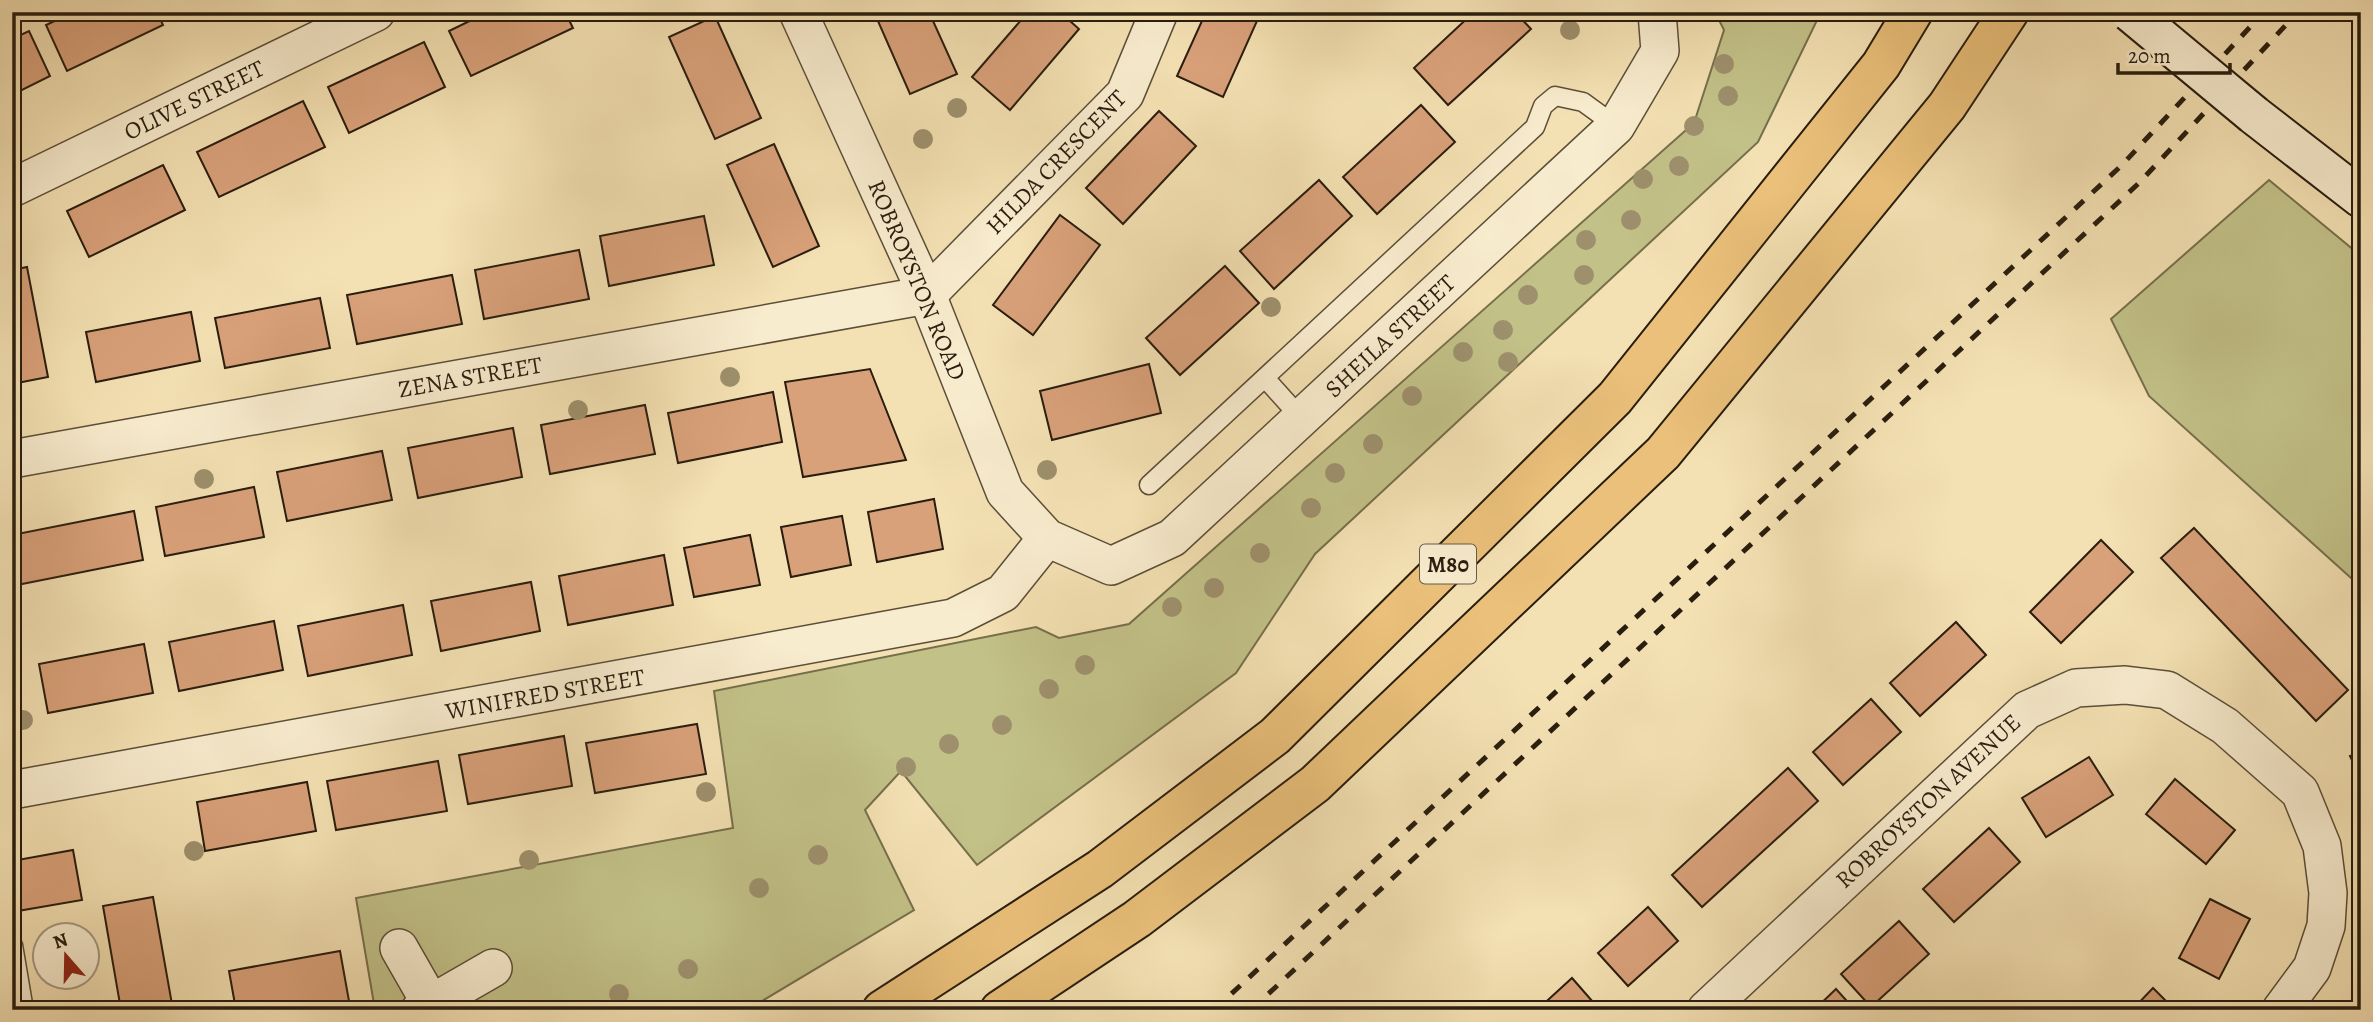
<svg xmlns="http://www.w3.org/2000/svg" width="2373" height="1022" font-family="Alegreya,serif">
<rect width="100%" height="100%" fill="#f4e1b3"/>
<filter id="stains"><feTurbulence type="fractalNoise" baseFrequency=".00286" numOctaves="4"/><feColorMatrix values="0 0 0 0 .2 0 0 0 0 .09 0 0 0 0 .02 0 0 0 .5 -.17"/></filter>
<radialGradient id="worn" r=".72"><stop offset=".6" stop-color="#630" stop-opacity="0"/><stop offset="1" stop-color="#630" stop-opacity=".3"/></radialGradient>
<g fill="#c2c188" stroke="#766f4c" stroke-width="2">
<path d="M1715 12H1821L1758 142 1315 554 1236 673 977 865 901 771 865 810 914 910 747 1010H375L356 898 733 828 714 691 1036 627 1059 638 1129 624 1694 123 1724 30Z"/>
<path d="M2269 180 2361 256V587L2149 396 2111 319Z"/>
</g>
<g fill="#d9a17a" stroke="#291d0f" stroke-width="2">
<path d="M74 12H157L163 25 67 71 46 25Z"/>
<path d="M488 12H565L573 28 471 76 449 31Z"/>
<path d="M874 12H929L957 74 910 94Z"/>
<path d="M1028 12H1060L1079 29 1010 110 972 77Z"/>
<path d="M1206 12H1261L1223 97 1177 76Z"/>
<path d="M1474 12H1515L1531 29 1448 105 1414 68Z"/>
<path d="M715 16 761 118 715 139 669 37Z"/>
<path d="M29 31 50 76 12 95V39Z"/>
<path d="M424 42 445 87 349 133 328 87Z"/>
<path d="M303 101 325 147 219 197 197 152Z"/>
<path d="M1421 105 1455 142 1377 214 1343 177Z"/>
<path d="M1159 111 1196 146 1123 224 1086 188Z"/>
<path d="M774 144 819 246 773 267 727 165Z"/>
<path d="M163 165 185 210 89 257 67 211Z"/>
<path d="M1319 180 1352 216 1274 289 1240 251Z"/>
<path d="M1060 215 1100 245 1033 335 993 305Z"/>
<path d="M704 216 714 265 609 286 600 236Z"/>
<path d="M579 250 589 299 484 319 475 270Z"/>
<path d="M1225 266 1259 303 1180 375 1146 338Z"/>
<path d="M27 267 48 377 12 384V270Z"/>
<path d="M452 275 462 324 357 344 347 295Z"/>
<path d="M320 298 330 348 225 368 215 318Z"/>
<path d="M191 312 200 361 96 382 86 332Z"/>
<path d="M1149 364 1161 413 1052 440 1040 391Z"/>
<path d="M870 369 906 460 803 477 785 382Z"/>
<path d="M773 392 782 442 678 463 668 413Z"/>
<path d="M645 405 655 454 550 474 541 425Z"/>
<path d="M513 428 522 477 418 498 408 448Z"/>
<path d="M382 451 392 500 287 521 277 472Z"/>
<path d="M254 487 264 537 165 556 156 507Z"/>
<path d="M934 499 943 549 877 562 868 512Z"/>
<path d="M134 511 143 560 12 586V535Z"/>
<path d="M842 516 851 565 791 577 781 527Z"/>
<path d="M2194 528 2348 690 2316 721 2161 558Z"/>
<path d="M750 535 760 585 694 597 684 548Z"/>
<path d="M2101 540 2133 572 2061 643 2030 612Z"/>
<path d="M664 555 673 605 568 625 559 576Z"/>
<path d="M531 582 540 631 441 651 431 601Z"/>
<path d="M403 605 412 655 308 676 298 626Z"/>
<path d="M274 621 283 670 179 691 169 642Z"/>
<path d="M1956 622 1986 655 1920 716 1890 683Z"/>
<path d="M144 644 153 693 48 713 39 664Z"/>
<path d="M1871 699 1901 732 1843 785 1813 752Z"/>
<path d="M697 724 706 774 595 793 586 743Z"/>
<path d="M564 736 572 786 468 804 459 755Z"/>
<path d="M2361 752V779L2350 756Z"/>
<path d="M2089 757 2113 795 2046 837 2022 798Z"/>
<path d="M438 761 447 811 336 830 327 781Z"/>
<path d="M1788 768 1818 801 1702 907 1672 875Z"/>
<path d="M2175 779 2235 830 2206 864 2146 814Z"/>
<path d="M307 782 316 831 205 851 197 802Z"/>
<path d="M1989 828 2020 862 1954 922 1923 889Z"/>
<path d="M73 850 82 900 12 912V861Z"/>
<path d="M153 897 173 1010H121L103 906Z"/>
<path d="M2210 899 2250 919 2219 979 2179 958Z"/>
<path d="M1648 907 1678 941 1628 986 1598 953Z"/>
<path d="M1899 921 1929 954 1871 1007 1841 974Z"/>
<path d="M340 951 349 1001 299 1010H236L229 971Z"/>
<path d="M1572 978 1600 1010H1537Z"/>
<path d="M2153 988 2175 1010H2132Z"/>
<path d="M1836 989 1855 1010H1814Z"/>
</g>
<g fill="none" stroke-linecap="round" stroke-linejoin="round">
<defs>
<g id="service">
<path d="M1265 378 1301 418"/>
<path d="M1149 485 1535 127 1543 106 1555 96 1583 102 1616 126"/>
<path d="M13 945 24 1010"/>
</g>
<g id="minor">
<path d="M798 12 927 295 1005 492 1047 538 1111 566 1172 538 1616 126 1660 51 1657 12"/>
<path d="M12 188 376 12"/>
<path d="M12 459 927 295 1125 94 1159 12"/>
<path d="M12 790 953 618 1003 593 1047 538"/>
<path d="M399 948 431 1004"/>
<path d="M420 1010 493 968"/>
<path d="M1706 1010 2027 710 2076 688 2125 685 2167 690 2225 726 2300 792 2322 846 2328 893 2326 926 2312 968 2281 1010"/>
</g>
<path id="secondary" d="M2254 115 2361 198"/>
<g id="motorway">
<path d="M882 1010 1100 869 1275 736 1615 398 1881 65 1913 12"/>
<path d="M1000 1010 1137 919 1315 784 1663 453 1947 106 2009 12"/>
</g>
</defs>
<use href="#service" stroke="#5c4e38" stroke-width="21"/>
<use href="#minor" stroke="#5c4e38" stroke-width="40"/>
<use href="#secondary" stroke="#291d0f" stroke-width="42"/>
<use href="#motorway" stroke="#291d0f" stroke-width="42"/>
<use href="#service" stroke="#f8ecce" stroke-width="18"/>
<use href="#minor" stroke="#f8ecce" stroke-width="37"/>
<use href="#secondary" stroke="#f8ecce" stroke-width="38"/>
<use href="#motorway" stroke="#eac07a" stroke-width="38"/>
<g stroke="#291d0f" stroke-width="5" stroke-dasharray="12 12" stroke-linecap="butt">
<path d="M1214 1010 2122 165 2264 12"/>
<path d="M1251 1010 2139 183 2298 12"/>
</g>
<defs>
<path id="secondary-bridge" d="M2130 12 2254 115"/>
</defs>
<use href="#secondary-bridge" stroke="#291d0f" stroke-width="42" stroke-linecap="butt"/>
<use href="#secondary-bridge" stroke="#f8ecce" stroke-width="38"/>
</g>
<g fill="#9e906d">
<circle cx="1570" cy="30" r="10"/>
<circle cx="1724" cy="64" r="10"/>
<circle cx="1728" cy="96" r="10"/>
<circle cx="957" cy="108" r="10"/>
<circle cx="1694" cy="126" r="10"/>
<circle cx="923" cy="139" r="10"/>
<circle cx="1679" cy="166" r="10"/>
<circle cx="1643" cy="179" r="10"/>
<circle cx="1631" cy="220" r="10"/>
<circle cx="1586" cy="240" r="10"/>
<circle cx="1584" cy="275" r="10"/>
<circle cx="1528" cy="295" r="10"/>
<circle cx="1271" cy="307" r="10"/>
<circle cx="1503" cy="330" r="10"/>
<circle cx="1463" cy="352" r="10"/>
<circle cx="1508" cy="362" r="10"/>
<circle cx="730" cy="377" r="10"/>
<circle cx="1412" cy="396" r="10"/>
<circle cx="578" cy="410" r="10"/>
<circle cx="1373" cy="444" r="10"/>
<circle cx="1047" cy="470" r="10"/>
<circle cx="1335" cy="473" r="10"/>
<circle cx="204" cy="479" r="10"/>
<circle cx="1311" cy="508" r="10"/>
<circle cx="1260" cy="553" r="10"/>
<circle cx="1214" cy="588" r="10"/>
<circle cx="1172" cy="607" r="10"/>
<circle cx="1085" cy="665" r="10"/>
<circle cx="1049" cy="689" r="10"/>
<circle cx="23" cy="720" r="10"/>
<circle cx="1002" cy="725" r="10"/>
<circle cx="949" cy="744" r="10"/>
<circle cx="906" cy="767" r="10"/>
<circle cx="706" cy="792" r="10"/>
<circle cx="194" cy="851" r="10"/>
<circle cx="818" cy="855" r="10"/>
<circle cx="529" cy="860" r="10"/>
<circle cx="759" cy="888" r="10"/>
<circle cx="688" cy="969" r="10"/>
<circle cx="619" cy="994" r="10"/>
</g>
<g text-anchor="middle" stroke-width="6" stroke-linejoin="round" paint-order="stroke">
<rect fill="#f8ecce" stroke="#675b48" stroke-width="2" x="1420" y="544.5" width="56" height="39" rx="5"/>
<g font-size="23" font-weight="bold" fill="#291d0f">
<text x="1448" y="572">M80</text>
</g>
<g font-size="24" fill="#291d0f" stroke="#f8ecce">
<text transform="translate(194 100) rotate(-26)" y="8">OLIVE STREET</text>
<text transform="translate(1056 162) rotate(-46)" y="8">HILDA CRESCENT</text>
<text transform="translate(917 280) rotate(67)" y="8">ROBROYSTON ROAD</text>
<text transform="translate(1390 336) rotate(-43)" y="8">SHEILA STREET</text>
<text transform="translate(470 377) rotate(-10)" y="8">ZENA STREET</text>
<text transform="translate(545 694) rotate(-10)" y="8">WINIFRED STREET</text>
<text transform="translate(1928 801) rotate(-43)" y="8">ROBROYSTON AVENUE</text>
</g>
</g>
<rect width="2373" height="1022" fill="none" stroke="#f4e1b3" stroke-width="42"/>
<rect x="14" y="14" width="2345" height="994" fill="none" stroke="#291d0f" stroke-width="3.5"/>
<rect x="21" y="21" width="2331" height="980" fill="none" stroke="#291d0f" stroke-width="2"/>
<g transform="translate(66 956) rotate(340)"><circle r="33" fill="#f8ecce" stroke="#a59982" stroke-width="2"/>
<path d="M0-5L12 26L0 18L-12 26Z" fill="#8f2418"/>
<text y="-10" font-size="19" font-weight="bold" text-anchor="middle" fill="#291d0f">N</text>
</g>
<path d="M2118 63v10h112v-10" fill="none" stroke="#291d0f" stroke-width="3.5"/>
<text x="2128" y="63" font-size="21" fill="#291d0f" stroke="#f8ecce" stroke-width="5" paint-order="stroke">20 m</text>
<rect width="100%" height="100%" filter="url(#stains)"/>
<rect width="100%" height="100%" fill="url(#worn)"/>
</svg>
